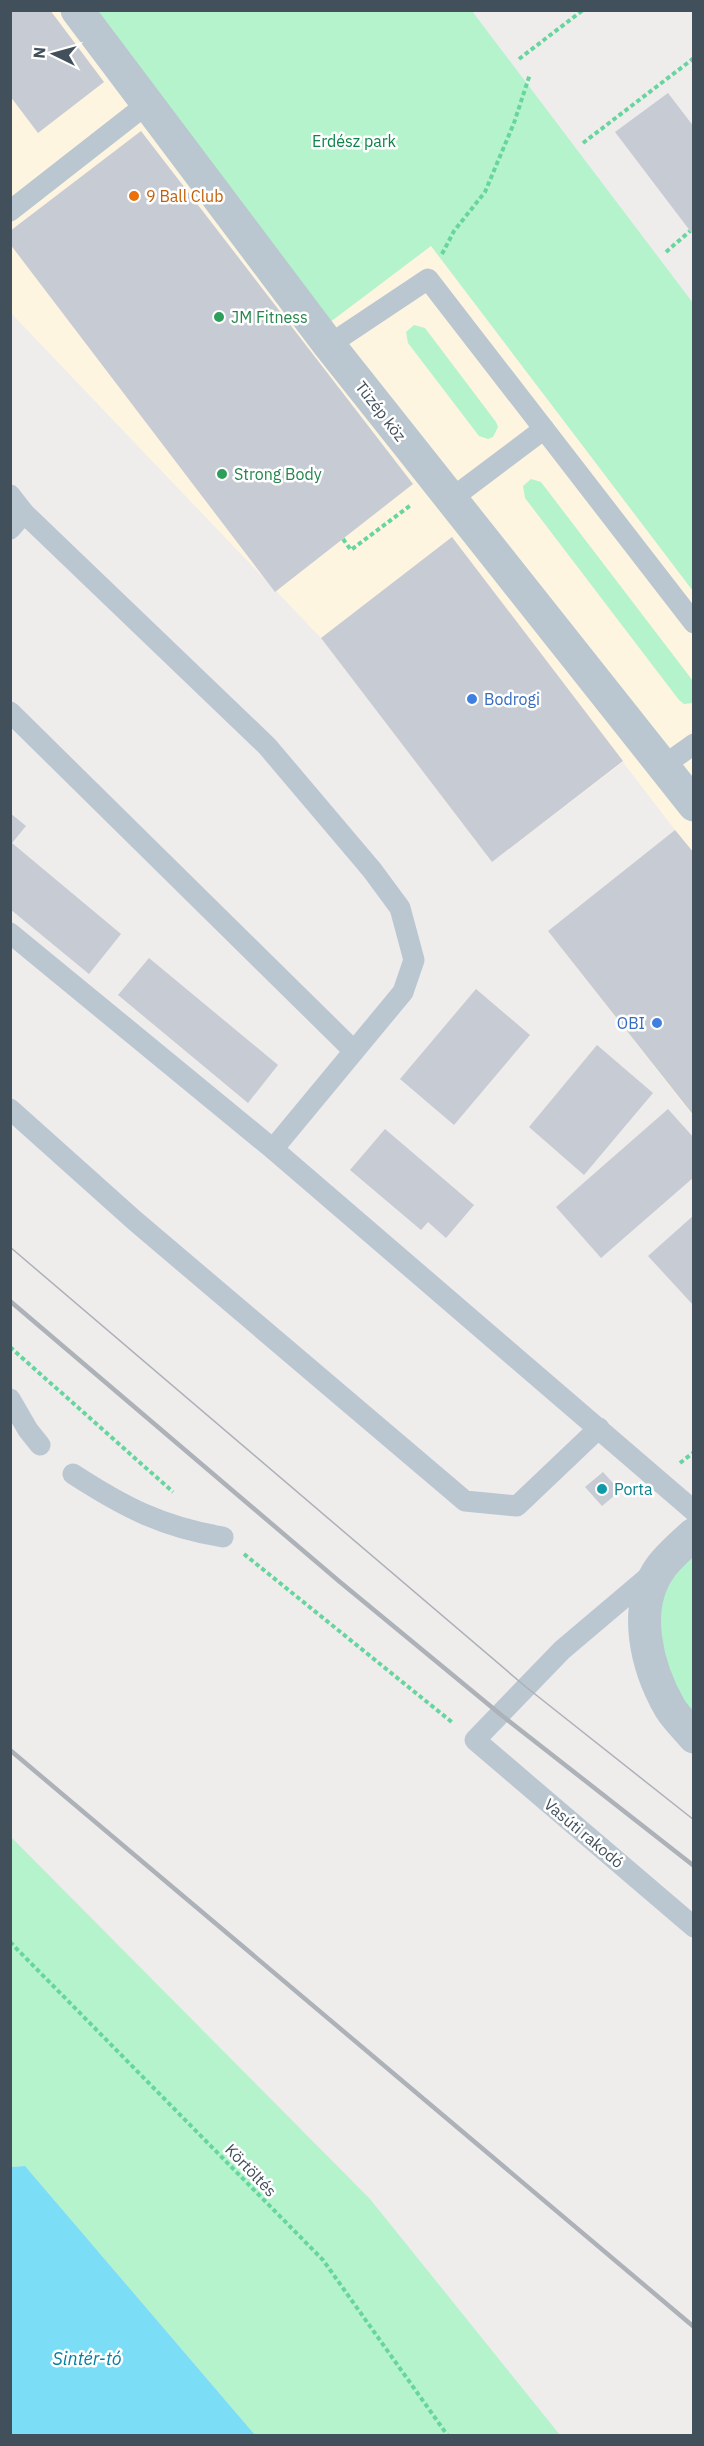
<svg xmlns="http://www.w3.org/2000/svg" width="704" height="2446" font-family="'IBM Plex Sans',sans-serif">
<rect width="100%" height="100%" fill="#efecec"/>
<path fill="#fef5e1" d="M11 11H93L431 245 693 591V1116L548 931 675 830 623 762 492 862 321 638 11 313Z"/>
<g fill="#b4f3cc">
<path d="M93 11H472L693 303V591L431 246 329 323Z"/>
<path d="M414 325 425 328 496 422 498 427 493 437 488 439 479 436 408 343 406 332Z"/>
<path d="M531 479 541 482 693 681V703L684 704 679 700 525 498 523 486Z"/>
<path d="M693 1534V1737L655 1680 660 1567Z"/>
<path d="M10 1836 370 2199 560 2435H255L25 2166 11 2167Z"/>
</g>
<path fill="#7bddf6" d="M25 2166 255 2435H11V2167Z"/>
<g fill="#c7cbd3">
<path d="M10 10H50L104 82 38 133 10 96Z"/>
<path d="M668 93 694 127V236L615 132Z"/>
<path d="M141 131 413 484 275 592 10 244V231Z"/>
<path d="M452 537 623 761 492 862 321 638Z"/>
<path d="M10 813 26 826 12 843 121 934 89 974 10 909Z"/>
<path d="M675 830 694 853V1116L548 931Z"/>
<path d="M149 958 278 1065 248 1103 118 995Z"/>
<path d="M476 989 530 1035 454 1125 400 1079Z"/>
<path d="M597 1045 653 1093 584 1175 529 1127Z"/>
<path d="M668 1109 694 1138V1177L601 1258 556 1207Z"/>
<path d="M385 1129 474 1205 446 1238 428 1222 421 1230 350 1170Z"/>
<path d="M694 1215V1306L648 1256Z"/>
<path d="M603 1472 620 1491 602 1506 585 1487Z"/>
</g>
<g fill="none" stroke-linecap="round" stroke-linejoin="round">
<g stroke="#68d59f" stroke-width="4" stroke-dasharray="4.5 3" stroke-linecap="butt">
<path d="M519 59 583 10"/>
<path d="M583 143 694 58"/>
<path d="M666 252 690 231"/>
<path d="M442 254 454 231 485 192 514 123 530 74"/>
<path d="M343 539 351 550 411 505"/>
<path d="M10 1347 173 1492"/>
<path d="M680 1463 694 1452"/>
<path d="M244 1554 453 1723"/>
<path d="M10 1942 323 2260 448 2436"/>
</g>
<g stroke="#bac7d1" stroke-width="21">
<path d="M10 211 147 104"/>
<path d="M329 345 428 279 694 623"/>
<path d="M10 495 24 513 267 746 372 870 400 908 414 960 403 992 273 1149"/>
<path d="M451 499 544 429"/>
<path d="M10 529 24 513"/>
<path d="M10 712 354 1051"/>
<path d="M663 766 694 744"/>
<path d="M10 933 273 1149 694 1511"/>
<path d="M10 1109 134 1220 465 1501 517 1506 599 1428"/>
<path d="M10 1399 28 1430 40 1445"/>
<path d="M73 1474C124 1507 162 1527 223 1537"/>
<path d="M653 1573 562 1650 475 1740 694 1927"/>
</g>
<g stroke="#bac7d1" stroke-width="33">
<path d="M77 10 329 345 694 805"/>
<path d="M694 1534C683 1544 670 1555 661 1567 631 1608 647 1668 670 1708 676 1718 686 1727 694 1737"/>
</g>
<path stroke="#adb1b8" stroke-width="1.5" d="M10 1247 526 1687 694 1820"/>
<g stroke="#adb1b8" stroke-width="4.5">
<path d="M10 1301 340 1582 500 1714 694 1866"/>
<path d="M10 1750 694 2327"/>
</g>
</g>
<circle fill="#e8710a" stroke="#fff" stroke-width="2" cx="134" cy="196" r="6"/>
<g fill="#2e9e5b" stroke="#fff" stroke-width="2">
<circle cx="219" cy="317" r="6"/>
<circle cx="222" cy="474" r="6"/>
</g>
<g fill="#3f7fe0" stroke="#fff" stroke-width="2">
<circle cx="472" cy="699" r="6"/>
<circle cx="657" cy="1023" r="6"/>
</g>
<circle fill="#0f9aa8" stroke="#fff" stroke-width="2" cx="602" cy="1489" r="6"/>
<g text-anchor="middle" stroke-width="5" stroke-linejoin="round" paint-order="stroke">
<g font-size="16" fill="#0c8447" stroke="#fff">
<text x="354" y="147">Erdész park</text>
</g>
<g font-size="16" fill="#c56008" stroke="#fff" text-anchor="start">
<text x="146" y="202">9 Ball Club</text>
</g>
<g font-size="16" fill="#27864d" stroke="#fff" text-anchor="start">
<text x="231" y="323">JM Fitness</text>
<text x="234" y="480">Strong Body</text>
</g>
<g font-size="16" fill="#42505c" stroke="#fff">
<text transform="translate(381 411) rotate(52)" y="6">Tüzép köz</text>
<text transform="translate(584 1833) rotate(40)" y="6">Vasúti rakodó</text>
<text transform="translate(251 2170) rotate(46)" y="6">Körtöltés</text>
</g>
<g font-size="16" fill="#366cbe" stroke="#fff" text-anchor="start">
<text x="484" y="705">Bodrogi</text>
<text x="645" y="1029" text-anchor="end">OBI</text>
</g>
<g font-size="16" fill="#0d838f" stroke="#fff" text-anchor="start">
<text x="614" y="1495">Porta</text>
</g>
<g font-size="18" font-style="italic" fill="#0281a1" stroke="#fff">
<text x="87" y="2365">Sintér-tó</text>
</g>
</g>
<rect width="704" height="2446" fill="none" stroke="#42505c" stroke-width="24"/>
<g transform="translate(54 54) rotate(275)" stroke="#ffffff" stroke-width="4.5" paint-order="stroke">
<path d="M0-4.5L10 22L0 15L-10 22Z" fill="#42505c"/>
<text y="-9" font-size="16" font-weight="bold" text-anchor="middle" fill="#42505c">N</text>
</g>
</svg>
